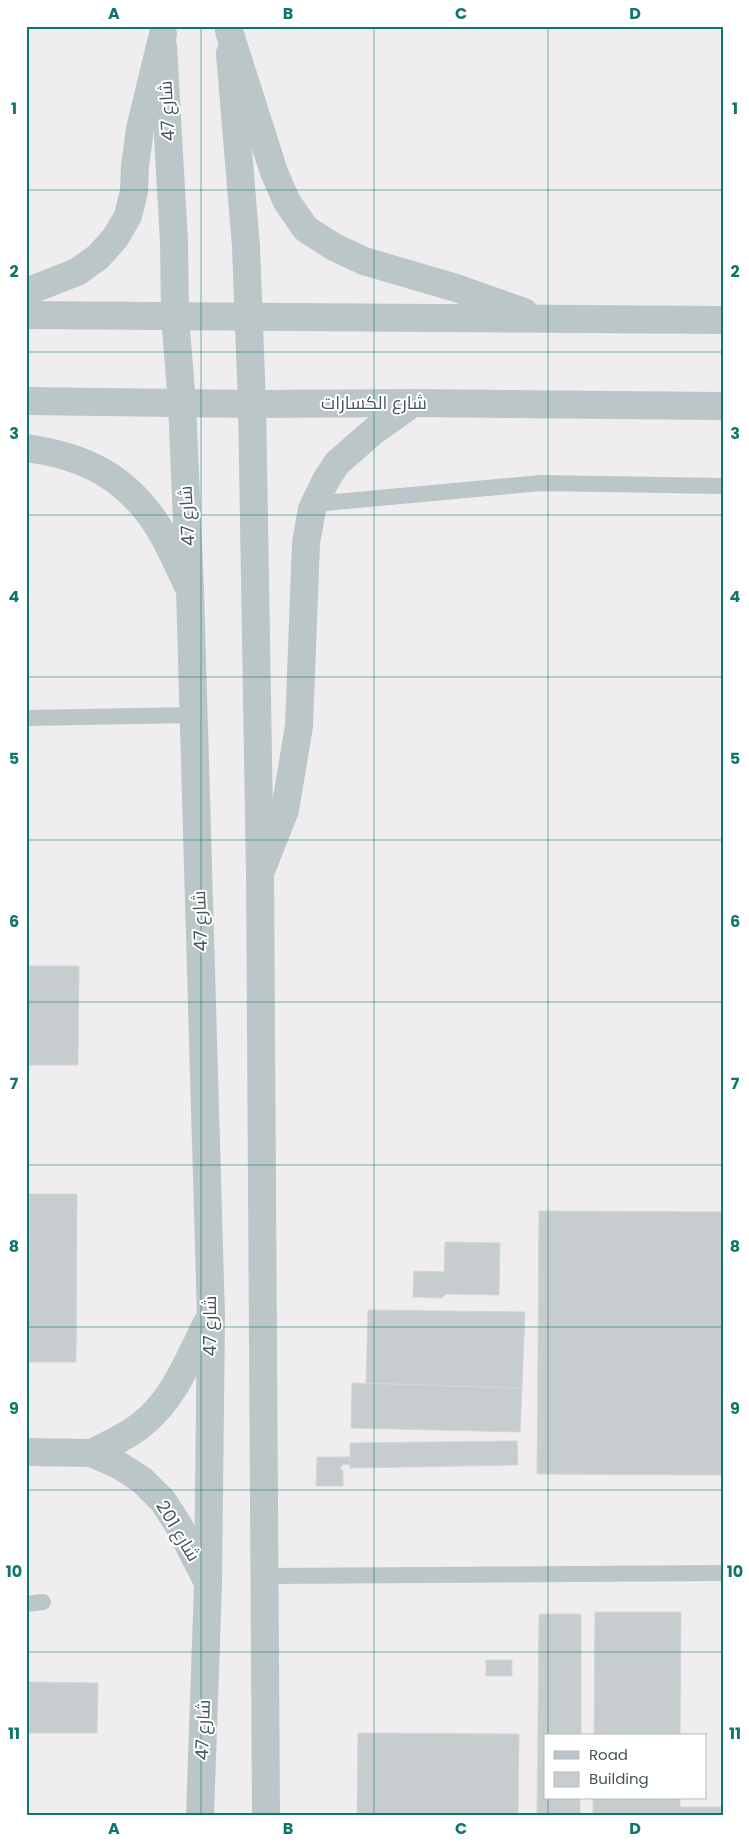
<svg xmlns="http://www.w3.org/2000/svg" width="749" height="1842" font-family="Poppins,Cairo,sans-serif">
<rect width="100%" height="100%" fill="#f0edee"/>
<g fill="#c7ccce" stroke="#d2d6d8">
<path d="M26 966H79L78 1065H26Z"/>
<path d="M26 1194H77L76 1362H26Z"/>
<path d="M539 1211 723 1212V1475L537 1474Z"/>
<path d="M445 1242 500 1243 499 1295 446 1294 442 1298 413 1297 414 1271 444 1272Z"/>
<path d="M368 1310 525 1312 522 1388 366 1383Z"/>
<path d="M352 1383 522 1388 520 1432 351 1428Z"/>
<path d="M517 1441 518 1465 350 1468V1443Z"/>
<path d="M317 1457H350V1465L343 1464 340 1469 343 1471V1486H316Z"/>
<path d="M595 1612H681L680 1736H594Z"/>
<path d="M539 1614H581V1736H545V1798H580V1816H537Z"/>
<rect x="486" y="1660" width="26" height="16"/>
<path d="M26 1682 98 1683 97 1733H26Z"/>
<path d="M358 1733 519 1734 518 1816H357Z"/>
<path d="M593 1798H680V1807H723V1816H593Z"/>
</g>
<g fill="none" stroke-linecap="round" stroke-linejoin="round">
<g stroke="#bac6c8" stroke-width="16">
<path d="M314 504 541 483 723 486"/>
<path d="M26 718 194 715"/>
<path d="M265 1576 723 1573"/>
<path d="M26 1604 43 1602"/>
</g>
<g stroke="#bac6c8" stroke-width="28">
<path d="M163 46 174 242 175 316 182 404 190 590 211 1316 208 1584 200 1816"/>
<path d="M230 53 246 247 252 404 260 873 266 1816"/>
<path d="M26 1452 91 1453 117 1464 142 1480 163 1501 179 1526 206 1579"/>
<path d="M91 1453C108 1445 126 1437 141 1425 174 1400 189 1358 207 1323"/>
</g>
<g stroke="#bac6c8" stroke-width="28">
<path d="M229 31 274 172 287 202 306 229 334 247 364 261 456 288 524 312"/>
<path d="M26 292 77 272 98 257 115 238 128 216 134 191 135 166 140 129 163 34"/>
<path d="M26 315 723 320"/>
<path d="M26 401 252 404 413 403 723 406"/>
<path d="M26 448C85 456 127 477 159 528 171 548 180 570 190 590"/>
<path d="M260 873 285 810 299 726 306 543 312 509 326 480 337 463 375 430 413 403"/>
</g>
</g>
<path fill="none" stroke="#0f766e" stroke-width="1" stroke-opacity="0.55" d="M201 26V1816M374 26V1816M548 26V1736M26 190H723M26 352H723M26 515H723M26 677H723M26 840H723M26 1002H723M26 1165H723M26 1327H723M26 1490H723M26 1652H723M548 1798V1816"/>
<g text-anchor="middle" stroke-width="4" stroke-linejoin="round" paint-order="stroke">
<g font-size="18" fill="#475558" stroke="#fff">
<text transform="translate(167 111) rotate(-93)" y="6">شارع 47</text>
<text x="374" y="409">شارع الكسارات</text>
<text transform="translate(187 516) rotate(-93)" y="6">شارع 47</text>
<text transform="translate(200 921) rotate(-92)" y="6">شارع 47</text>
<text transform="translate(210 1326) rotate(-90)" y="6">شارع 47</text>
<text transform="translate(178 1531) rotate(59)" y="6">شارع 201</text>
<text transform="translate(203 1730) rotate(-88)" y="6">شارع 47</text>
</g>
</g>
<rect width="749" height="1842" fill="none" stroke="#ffffff" stroke-width="55"/>
<rect x="544" y="1734" width="162" height="65" fill="#ffffff" stroke="#b5bbbc"/>
<rect x="554" y="1751" width="25" height="8" fill="#bac6c8" stroke="#b5bbbc"/>
<text x="589" y="1760" font-size="15" fill="#475558">Road</text>
<rect x="554" y="1772" width="25" height="15" fill="#c7ccce" stroke="#b5bbbc"/>
<text x="589" y="1784" font-size="15" fill="#475558">Building</text>
<rect x="28" y="28" width="694" height="1786" fill="none" stroke="#0f766e" stroke-width="2"/>
<g font-size="16" text-anchor="middle" font-weight="bold" fill="#0f766e">
<text x="114" y="19">A</text>
<text x="288" y="19">B</text>
<text x="461" y="19">C</text>
<text x="635" y="19">D</text>
<text x="14" y="114">1</text>
<text x="735" y="114">1</text>
<text x="14" y="277">2</text>
<text x="735" y="277">2</text>
<text x="14" y="439">3</text>
<text x="735" y="439">3</text>
<text x="14" y="602">4</text>
<text x="735" y="602">4</text>
<text x="14" y="764">5</text>
<text x="735" y="764">5</text>
<text x="14" y="927">6</text>
<text x="735" y="927">6</text>
<text x="14" y="1089">7</text>
<text x="735" y="1089">7</text>
<text x="14" y="1252">8</text>
<text x="735" y="1252">8</text>
<text x="14" y="1414">9</text>
<text x="735" y="1414">9</text>
<text x="14" y="1577">10</text>
<text x="735" y="1577">10</text>
<text x="14" y="1739">11</text>
<text x="735" y="1739">11</text>
<text x="114" y="1834">A</text>
<text x="288" y="1834">B</text>
<text x="461" y="1834">C</text>
<text x="635" y="1834">D</text>
</g>
</svg>
